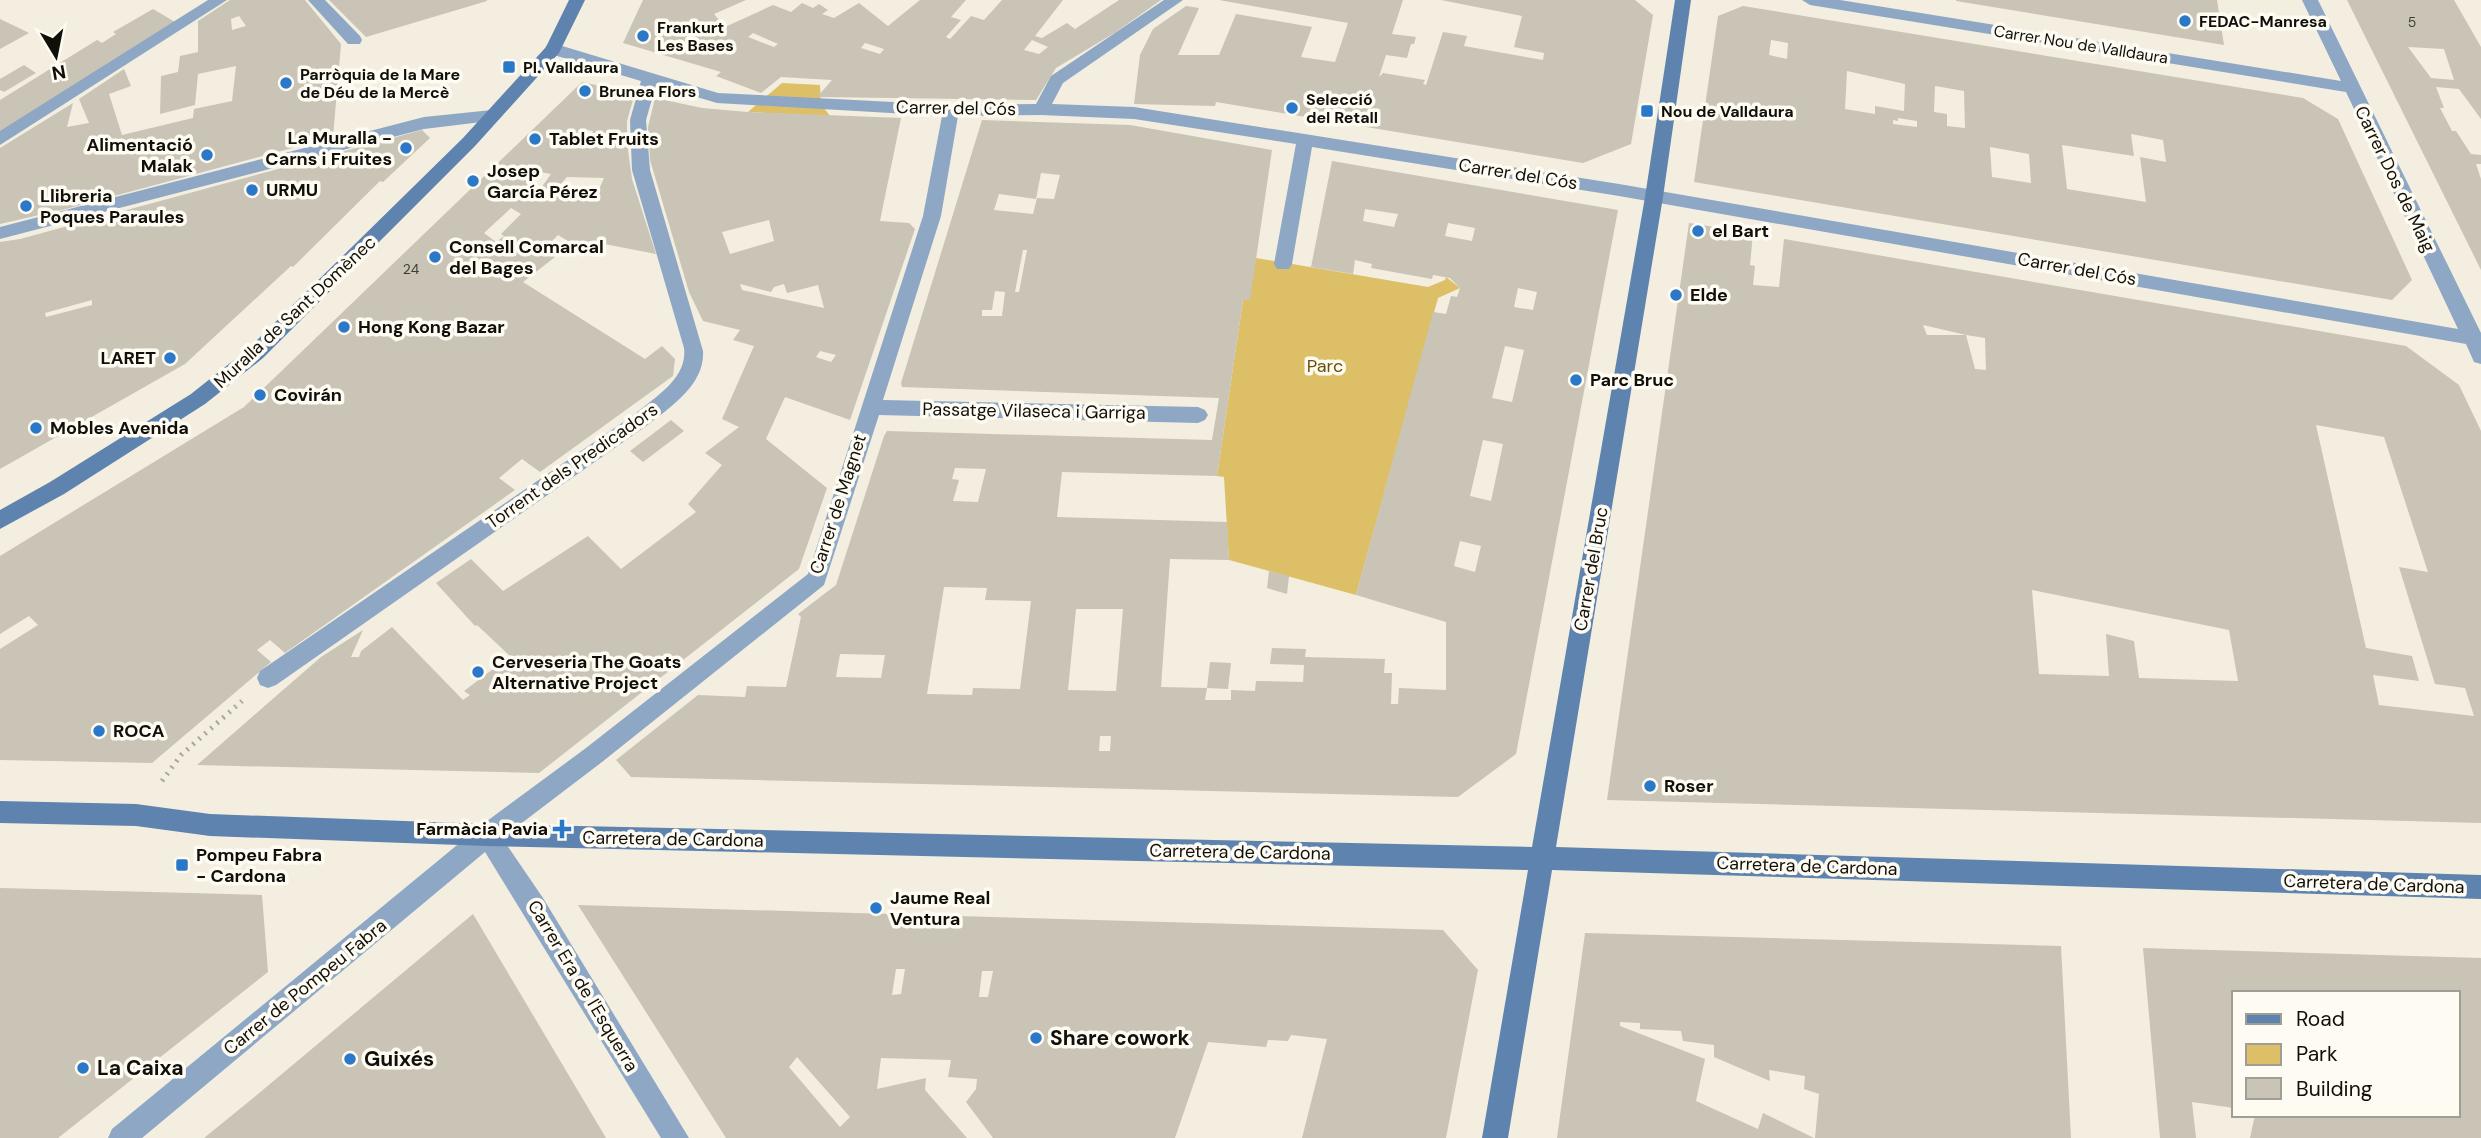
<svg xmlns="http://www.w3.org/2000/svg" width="2481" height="1138" font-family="'DM Sans',sans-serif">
<rect width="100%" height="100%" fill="#f3eedf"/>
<g fill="#ddbf67">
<path d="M782 83 820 85 821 104 830 116 748 112Z"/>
<path d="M1256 258 1428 287 1445 280 1446 277 1460 288 1438 298 1356 595 1229 560 1224 477 1217 476 1243 300Z"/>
</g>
<g fill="#c9c4b5" fill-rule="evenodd">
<path d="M230 0H305L341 44 333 137 66 209 0 224V148L73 103 67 127 89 123 79 99 124 69 131 86 109 94 122 135 193 118 194 109 232 101 236 66 198 74 195 105 160 114 161 76 178 72 180 56 198 52V21ZM239 16 246 26 232 30 231 19Z"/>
<path d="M329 0H487V1L366 37Z"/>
<path d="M643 0H746L714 14 725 27 773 5 791 12 802 3 813 8 819 4 828 10 822 14 834 18 859 3 888 26 920 0H966L951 17 961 20 946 37 950 39 971 16 984 20 1002 0H1063L1035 36 1042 38 1067 23 1075 29 1119 0H1161L1116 32 1056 68 1036 100 821 97 818 96 832 80 781 77 761 93 716 76 721 72 623 43ZM753 33 778 44 774 47 748 37ZM1032 40 1048 47 1039 54 1024 50ZM865 43 884 49 880 54 861 48Z"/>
<path d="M1219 0H1403L1392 34 1416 37 1414 44H1411L1407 58 1386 55 1379 77 1383 73 1425 80 1423 84 1426 85 1443 32 1467 36 1464 46 1543 60 1544 53 1514 47 1522 16 1441 0H1635L1653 15 1631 144 1583 163 1216 102 1215 106 1134 104 1140 55 1153 29 1186 6 1199 8 1178 55H1219L1236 14 1312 27 1301 57 1335 62 1348 23Z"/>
<path d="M1956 0H2217L2224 45 1956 1Z"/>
<path d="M2347 0H2454L2481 47V119L2459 89 2436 87 2444 108H2440L2452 131H2456L2471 154 2481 155V164H2476L2481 179V270ZM2408 47 2444 49 2454 80 2431 78Z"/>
<path d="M1743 6 2303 98 2338 119 2412 280 2392 300 1694 182 1718 16ZM1771 40 1788 43 1787 59 1769 55ZM1847 71 1905 84 1904 111 1875 106V114L1845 109ZM1935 86 1964 91 1965 128 1947 126V114L1934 112ZM1898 118 1917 121V127L1893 124V120L1898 121ZM2131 134 2163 140 2166 162 2140 157 2146 202 2067 189 2062 145 2134 156ZM1990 147 2029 154 2031 183 1992 177Z"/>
<path d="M153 9 175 22 0 132V100L97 40 102 43 116 34 113 32Z"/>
<path d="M0 19 21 29 29 33 0 49Z"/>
<path d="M24 65 36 73 4 92 0 90V79Z"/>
<path d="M582 82 635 93 627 121V143L632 179 656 254 589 241 583 250 558 235 543 250 555 257 523 282 645 359 662 346 675 359 673 376 540 472 522 459 499 478 515 490 285 653 270 640 257 650 271 662 152 763 0 760V649L38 625 29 616 0 634V556L244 407ZM581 129 593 131 588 140 574 139ZM540 172 551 174 541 188 530 186ZM567 177 604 178 597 194 558 187ZM511 208 521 214 501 234 504 236 496 242 484 233ZM403 320 415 328 396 342 384 333Z"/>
<path d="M655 98 702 108 748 112 901 118 880 221 909 223 915 229 850 420 785 397 766 439 827 488 799 569 539 773 197 765 321 657 363 630 351 657H359L361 651 392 627 463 700 470 695 464 691 510 656 477 625 475 626 436 583 471 559 503 591 588 536 621 569 696 512 688 504 722 465 705 453 739 427 722 419 754 346 733 340 740 330 703 321 689 292 650 160 648 127ZM769 220 774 241 730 254 722 232ZM740 284 771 292 774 287 784 284 787 293 818 285 824 308 742 290ZM820 351 836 355 831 362 816 357Z"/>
<path d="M982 120 1130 125 1272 150 1250 300H1243L1217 476 1062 472 1057 517 1227 522 1229 560 1170 559 1161 687 1207 688 1205 700H1231V690L1255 691 1256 681 1303 682 1304 665 1270 664 1272 648 1306 649 1305 657 1385 659 1384 673H1392L1391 704H1398L1399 688 1446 690V622L1356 595 1433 312 1446 314 1451 296 1457 297 1460 288 1450 278 1433 275 1432 279 1371 268 1372 264 1355 260 1353 274 1311 267 1332 161 1618 210 1516 754 1458 797 631 777 616 760 698 695 745 697 747 686 786 687 801 617 798 614 836 585 884 436 887 431 1212 440 1219 398 902 387 901 383ZM1041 173 1060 175 1054 199 1037 198 1033 214 994 210 999 194 1036 199ZM1365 209 1398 214 1394 227 1363 221ZM1448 223 1475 228 1472 241 1445 236ZM1023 250H1027L1019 292H1015ZM1518 288 1537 292 1533 310 1514 307ZM995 291 1005 292 1002 316H982V310H992ZM1505 346 1524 350 1512 402 1492 398ZM1483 440 1503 444 1491 501 1470 496ZM955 468 986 469 978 502 953 501 959 480 952 479ZM1460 541 1481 546 1475 572 1454 566ZM944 587 987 588 985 600 1031 601 1020 689 973 688 972 695 927 694ZM1076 609H1123L1116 691 1068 690ZM840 654 885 655 881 678 836 677ZM1100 736H1111L1110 751H1099Z"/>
<path d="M422 130 430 138 383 182 380 181 293 267 291 266 185 364 0 469V242L20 239ZM92 300V305L46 317 45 313Z"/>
<path d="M1689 223 1753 233 1750 265 1755 266 1753 285 1779 287 1784 239 2406 346 2459 385 2481 431V823L1607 800ZM1923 325 1966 335H1927ZM1966 335 1985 338 1986 370 1975 369ZM2316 425 2384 437 2428 572 2399 567 2435 684 2465 688 2474 716 2379 705 2373 675 2419 681 2412 656 2366 648ZM2032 590 2229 630 2238 681 2139 678 2134 641 2106 634 2109 676 2039 674Z"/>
<path d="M671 420 684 431 643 462 630 451Z"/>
<path d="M1269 571 1289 576 1287 594 1267 588Z"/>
<path d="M1210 662 1231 663 1228 689 1207 688Z"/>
<path d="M0 888 262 895 268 972 58 1138H0Z"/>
<path d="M578 905 1443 930 1478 970 1446 1138H1302L1327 1039 1291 1035 1288 1041 1268 1040 1266 1047 1208 1042 1175 1138H993L966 1102 976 1089 977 1079 948 1077 951 1060 881 1058 877 1089 926 1078 925 1090 967 1138H726ZM896 969H905L901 994 892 995ZM982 971H993L988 997H979ZM797 1057 850 1117 840 1127 789 1067Z"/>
<path d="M473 914 606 1138H204L258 1094Z"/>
<path d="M1585 933 2061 946 2071 1138H1815L1819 1094 1804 1089 1805 1076 1769 1070 1770 1081 1714 1057V1045L1683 1041 1681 1031 1640 1029V1023L1620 1022V1026L1705 1059 1696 1101 1758 1129 1763 1113 1814 1138H1557Z"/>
<path d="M2143 948 2481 958V1138H2250L2255 1115H2458V993H2234V1108L2192 1102 2196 1138H2160Z"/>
</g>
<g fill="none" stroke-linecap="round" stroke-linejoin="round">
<path stroke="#aba79b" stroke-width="5" stroke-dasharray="2 6" stroke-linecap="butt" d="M162 781 181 755 242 701"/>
<g fill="#8da7c5" fill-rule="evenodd">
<path d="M208 0H227L0 145V131Z"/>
<path d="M308 0H325L360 36 362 40 360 44H348Z"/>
<path d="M1164 0H1183L1063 83 1052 104 1134 107 1619 184 2458 329 2346 92 1810 5 1802 0H1840L2341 81 2302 0H2318L2481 333V364L2474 362 2466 344 1619 196 1312 147 1292 264 1289 269H1277L1274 264 1296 144 1134 119 1041 115 958 116 941 216 883 400 1198 407 1205 410 1208 415 1205 420 1198 423 879 415 824 585 602 762 502 838 543 898 689 1138H661L485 852 142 1138H108L112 1129 479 827 586 748 808 574 923 216 942 116 717 103 656 85 646 120 650 170 703 351C705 384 672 406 649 424L276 685 268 688 260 685 257 678 260 671 635 414C655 397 688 378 684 348L632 170 630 120 641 81 547 53 545 49 547 45H559L718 93 951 105 1036 104 1051 76Z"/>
<path d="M492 110 498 112 500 116 498 120 424 129 0 239V227L424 117Z"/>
</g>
<g fill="#5e83af" fill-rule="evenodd">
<path d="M569 0H585L559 53 475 146 263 358 205 404 64 494 0 529V510L50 482 191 394 249 348 463 138 546 47Z"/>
<path d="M1675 0H1691L1663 197 1556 847 2481 875V899L1552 870 1508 1138H1482L1528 870 487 846 210 836 136 826 0 823V801L136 804 210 814 487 824 1532 847 1645 197Z"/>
</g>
</g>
<g fill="#2b78c8" stroke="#fefbf2" stroke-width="2.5">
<circle cx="2185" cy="21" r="7"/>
<circle cx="643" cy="36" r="7"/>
<rect x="502" y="60" width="14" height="14" rx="3.5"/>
<circle cx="286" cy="83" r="7"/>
<circle cx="585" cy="91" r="7"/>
<circle cx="1292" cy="108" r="7"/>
<rect x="1640" y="104" width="14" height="14" rx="3.5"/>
<circle cx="535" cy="139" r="7"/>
<circle cx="406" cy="148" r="7"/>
<circle cx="207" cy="155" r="7"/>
<circle cx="473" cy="181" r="7"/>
<circle cx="252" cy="190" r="7"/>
<circle cx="26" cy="206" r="7"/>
<circle cx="1698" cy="231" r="7"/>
<circle cx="435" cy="257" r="7"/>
<circle cx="1676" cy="295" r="7"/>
<circle cx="344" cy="327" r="7"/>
<circle cx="170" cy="358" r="7"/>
<circle cx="1576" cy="380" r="7"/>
<circle cx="260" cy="395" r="7"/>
<circle cx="36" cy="428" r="7"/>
<circle cx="478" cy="672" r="7"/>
<circle cx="99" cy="731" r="7"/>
<circle cx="1650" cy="786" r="7"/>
<path d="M558.5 818.5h7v7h7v7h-7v7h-7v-7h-7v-7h7z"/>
<rect x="175" y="858" width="14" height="14" rx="3.5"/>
<circle cx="876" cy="908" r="7"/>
<circle cx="1036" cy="1038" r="7"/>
<circle cx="350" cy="1059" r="7"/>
<circle cx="83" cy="1068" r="7"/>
</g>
<g text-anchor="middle" stroke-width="7" stroke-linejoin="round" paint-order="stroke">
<g font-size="14" fill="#3f3c35">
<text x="2412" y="27">5</text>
<text x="411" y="274">24</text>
</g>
<g font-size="16" font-weight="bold" fill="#110f0a" stroke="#fefbf2" text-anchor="start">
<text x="2199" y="27">FEDAC-Manresa</text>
<text x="657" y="33">Frankurt<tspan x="657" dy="18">Les Bases</tspan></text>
<text x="523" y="73">Pl. Valldaura</text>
<text x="300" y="80">Parròquia de la Mare<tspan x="300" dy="18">de Déu de la Mercè</tspan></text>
<text x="599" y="97">Brunea Flors</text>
<text x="1306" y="105">Selecció<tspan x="1306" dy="18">del Retall</tspan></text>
<text x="1661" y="117">Nou de Valldaura</text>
</g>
<g font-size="16" fill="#110f0a" stroke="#fefbf2">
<text transform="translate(2081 44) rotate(9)" y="6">Carrer Nou de Valldaura</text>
</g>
<g font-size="18" fill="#110f0a" stroke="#fefbf2">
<text transform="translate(956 108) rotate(1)" y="6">Carrer del Cós</text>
<text transform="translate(1518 174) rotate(9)" y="6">Carrer del Cós</text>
<text transform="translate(2395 179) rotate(64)" y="6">Carrer Dos de Maig</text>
<text transform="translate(2077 269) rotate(10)" y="6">Carrer del Cós</text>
<text transform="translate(295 312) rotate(-43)" y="6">Muralla de Sant Domènec</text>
<text transform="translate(1034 411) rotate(1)" y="6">Passatge Vilaseca i Garriga</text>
<text transform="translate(572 466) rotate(-35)" y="6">Torrent dels Predicadors</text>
<text transform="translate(838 504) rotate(-72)" y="6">Carrer de Magnet</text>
<text transform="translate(1591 569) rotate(-80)" y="6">Carrer del Bruc</text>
<text transform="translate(673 839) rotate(1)" y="6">Carretera de Cardona</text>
<text transform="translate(1240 852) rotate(1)" y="6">Carretera de Cardona</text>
<text transform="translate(1807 866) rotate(2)" y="6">Carretera de Cardona</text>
<text transform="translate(2374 884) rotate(2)" y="6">Carretera de Cardona</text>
<text transform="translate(583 986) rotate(59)" y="6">Carrer Era de l'Esquerra</text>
<text transform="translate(305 987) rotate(-39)" y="6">Carrer de Pompeu Fabra</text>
</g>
<g font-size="18" font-weight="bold" fill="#110f0a" stroke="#fefbf2" text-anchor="start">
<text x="392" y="144" text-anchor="end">La Muralla -<tspan x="392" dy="21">Carns i Fruites</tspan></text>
<text x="549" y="145">Tablet Fruits</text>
<text x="193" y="151" text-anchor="end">Alimentació<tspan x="193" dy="21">Malak</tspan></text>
<text x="487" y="177">Josep<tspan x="487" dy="21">García Pérez</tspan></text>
<text x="266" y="196">URMU</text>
<text x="40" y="202">Llibreria<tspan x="40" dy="21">Poques Paraules</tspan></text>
<text x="1712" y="237">el Bart</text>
<text x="449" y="253">Consell Comarcal<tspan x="449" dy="21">del Bages</tspan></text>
<text x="1690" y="301">Elde</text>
<text x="358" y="333">Hong Kong Bazar</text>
<text x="156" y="364" text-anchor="end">LARET</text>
<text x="1590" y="386">Parc Bruc</text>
<text x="274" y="401">Covirán</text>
<text x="50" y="434">Mobles Avenida</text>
<text x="492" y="668">Cerveseria The Goats<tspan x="492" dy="21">Alternative Project</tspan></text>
<text x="113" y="737">ROCA</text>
<text x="1664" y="792">Roser</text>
<text x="548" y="835" text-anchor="end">Farmàcia Pavia</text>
<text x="196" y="861">Pompeu Fabra<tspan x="196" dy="21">- Cardona</tspan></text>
<text x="890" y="904">Jaume Real<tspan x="890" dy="21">Ventura</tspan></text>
</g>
<g font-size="18" fill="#685209" stroke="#fefbf2">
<text x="1325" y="372">Parc</text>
</g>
<g font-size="21" font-weight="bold" fill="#110f0a" stroke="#fefbf2" text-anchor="start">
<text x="1050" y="1045">Share cowork</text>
<text x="364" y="1066">Guixés</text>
<text x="97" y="1075">La Caixa</text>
</g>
</g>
<rect x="2232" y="991" width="228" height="126" fill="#fefbf2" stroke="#9f9d95" stroke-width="2"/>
<rect x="2246" y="1014" width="35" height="10" fill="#5e83af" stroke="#9f9d95" stroke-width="2"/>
<text x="2296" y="1026" font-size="21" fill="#110f0a">Road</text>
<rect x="2246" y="1044" width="35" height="21" fill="#ddbf67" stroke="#9f9d95" stroke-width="2"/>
<text x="2296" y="1061" font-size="21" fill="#110f0a">Park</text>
<rect x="2246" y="1078" width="35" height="21" fill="#c9c4b5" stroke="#9f9d95" stroke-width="2"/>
<text x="2296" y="1096" font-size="21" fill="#110f0a">Building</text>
<g transform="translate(56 56) rotate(170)" stroke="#fefbf2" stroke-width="5" paint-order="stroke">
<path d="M0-5L12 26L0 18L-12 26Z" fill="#110f0a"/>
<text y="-10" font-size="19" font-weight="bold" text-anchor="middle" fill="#110f0a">N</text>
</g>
</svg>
